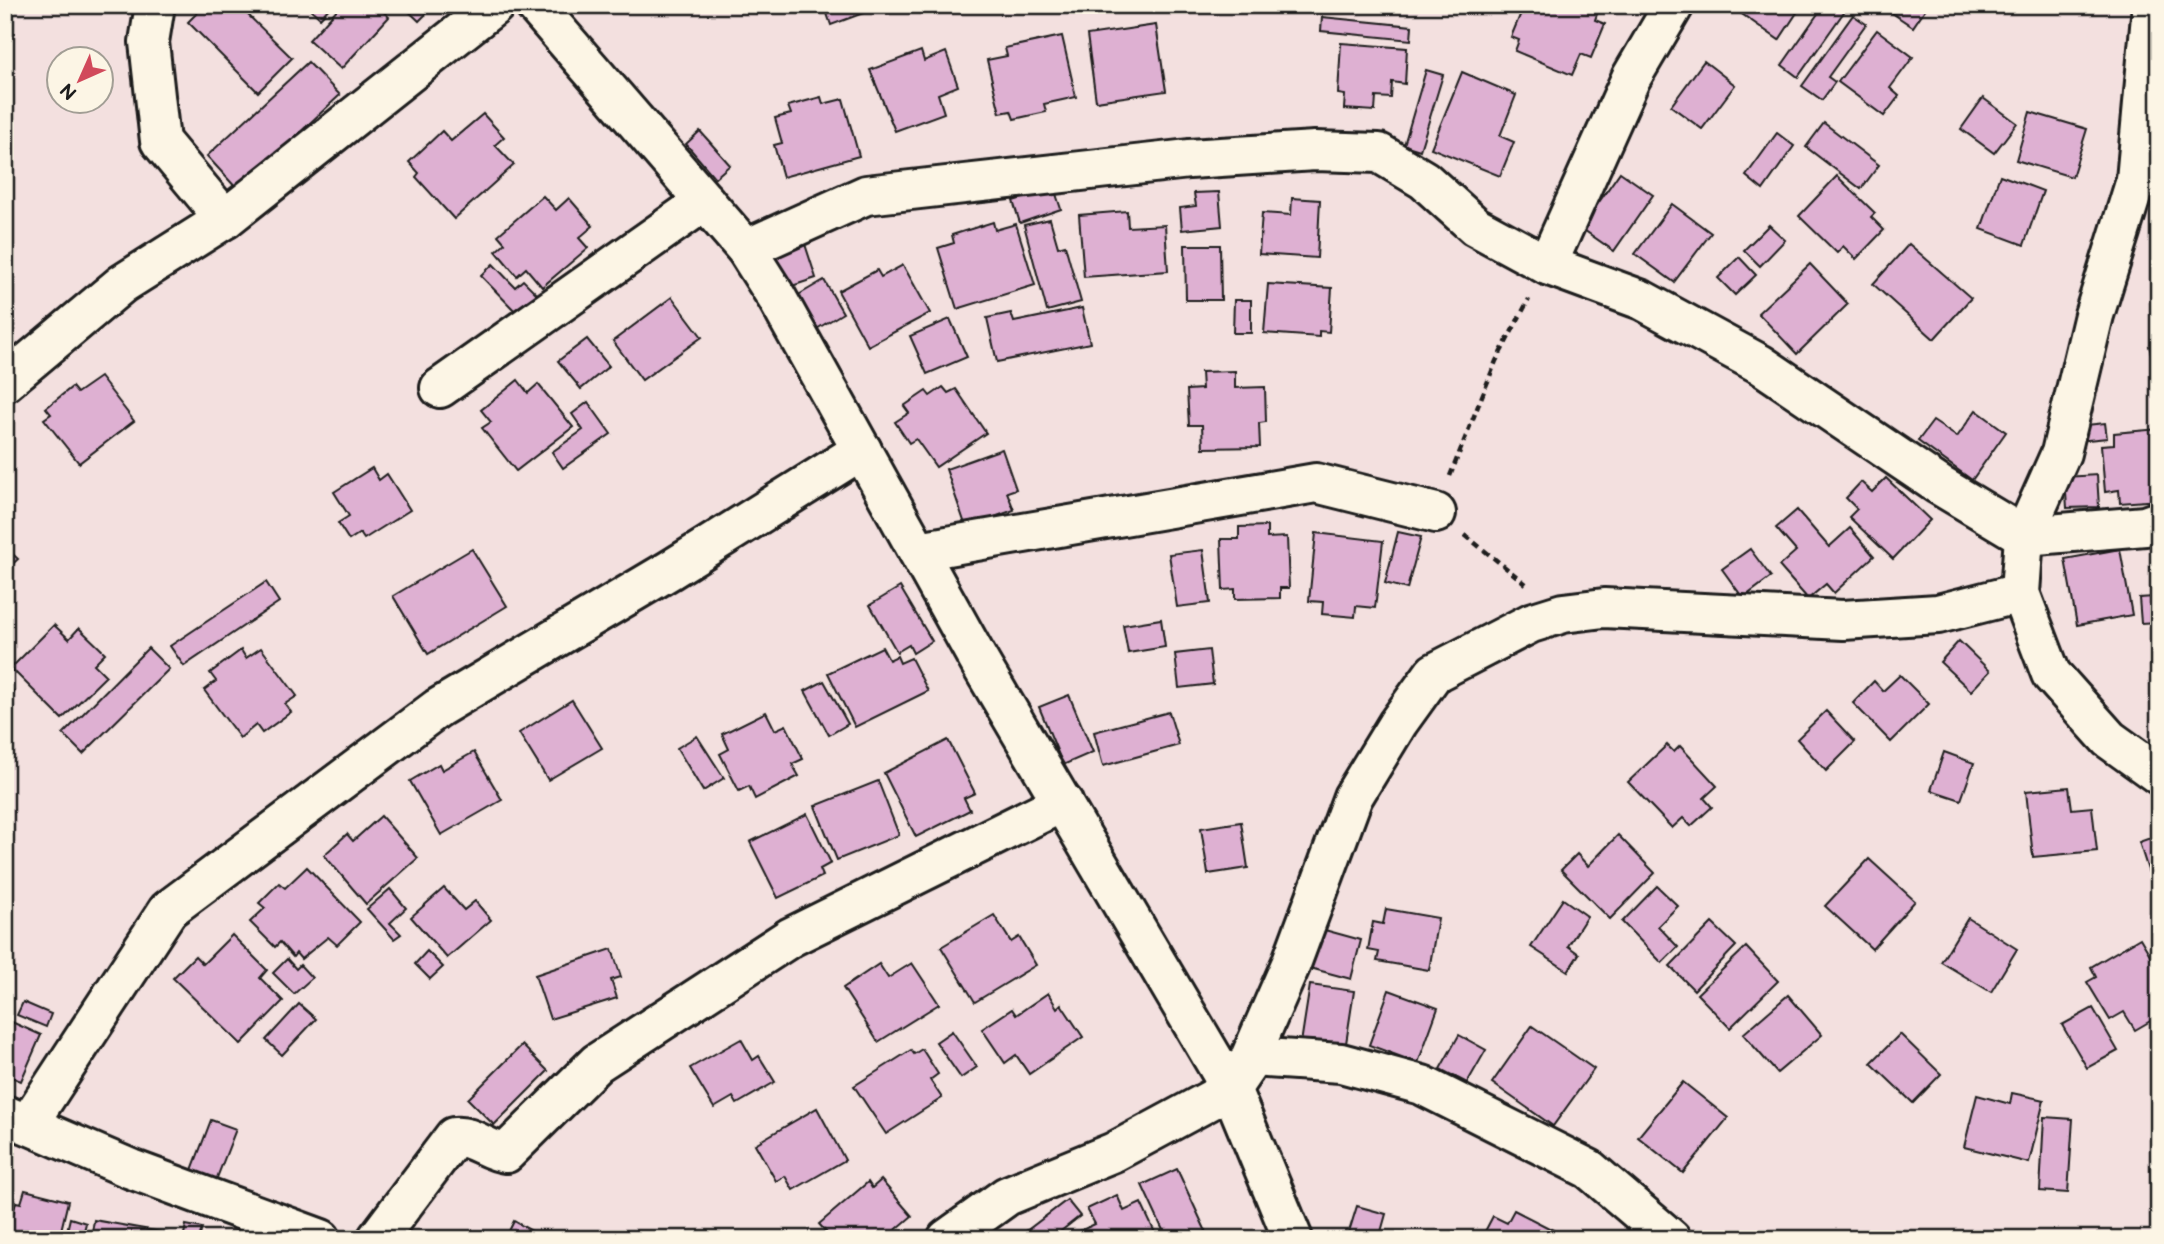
<svg xmlns="http://www.w3.org/2000/svg" width="2164" height="1244" font-family="'Balsamiq Sans',sans-serif">
<rect width="100%" height="100%" fill="#f3e0df"/>
<filter id="ink" filterUnits="userSpaceOnUse"><feTurbulence type="fractalNoise" baseFrequency=".0143" numOctaves="2"/><feDisplacementMap in="SourceGraphic" scale="14" xChannelSelector="R" yChannelSelector="G"/><feConvolveMatrix kernelMatrix="1 2 1 2 8 2 1 2 1" color-interpolation-filters="sRGB"/></filter>
<g filter="url(#ink)">
<g fill="#deb0d2" stroke="#1c1c1c" stroke-width="2">
<path d="M205 5H238L292 58 258 92 188 22Z"/>
<path d="M306 5H332L320 18Z"/>
<path d="M341 5H376L389 17 341 69 309 40Z"/>
<path d="M402 5H435L419 21Z"/>
<path d="M824 5H867L869 11 831 25Z"/>
<path d="M1533 5H1600L1595 20 1605 24 1591 58 1581 54 1572 75 1515 51 1519 40 1511 37 1523 8 1531 12Z"/>
<path d="M1729 5H1802L1779 40Z"/>
<path d="M1824 5H1841L1846 9 1798 77 1782 65Z"/>
<path d="M1897 5H1928L1913 27 1892 13Z"/>
<path d="M1853 15 1866 24 1828 77 1835 82 1822 100 1802 86Z"/>
<path d="M1322 17 1412 26 1411 40 1321 31Z"/>
<path d="M1156 25 1166 91 1096 101 1087 35Z"/>
<path d="M1877 30 1913 57 1890 88 1899 96 1884 116 1838 82Z"/>
<path d="M1062 36 1076 97 1044 104 1046 112 1014 119 1011 111 1000 113 987 60 1007 56 1005 48Z"/>
<path d="M1341 43 1407 48 1405 84 1392 82 1391 98 1376 97 1375 111 1344 109 1345 95 1338 94Z"/>
<path d="M921 51 924 61 946 52 958 86 938 94 944 113 895 131 870 70Z"/>
<path d="M1704 61 1735 85 1702 129 1671 106Z"/>
<path d="M308 62 340 95 238 190 207 156Z"/>
<path d="M1426 70 1443 75 1420 150 1404 145Z"/>
<path d="M1462 72 1516 95 1500 136 1514 142 1500 176 1431 148Z"/>
<path d="M821 97 823 104 843 99 859 156 783 177 774 145 782 143 775 118 791 114 788 106Z"/>
<path d="M1983 98 2017 123 1994 153 1961 129Z"/>
<path d="M2030 112 2087 129 2072 177 2016 160Z"/>
<path d="M483 114 504 137 495 145 514 165 454 219 416 177 419 173 409 162 442 131 451 141Z"/>
<path d="M1824 123 1879 165 1861 189 1806 147Z"/>
<path d="M700 131 730 165 715 178 686 144Z"/>
<path d="M1777 133 1794 146 1763 190 1746 176Z"/>
<path d="M1620 172 1653 195 1614 251 1581 228Z"/>
<path d="M2000 175 2043 191 2024 245 1981 229Z"/>
<path d="M1837 176 1875 213 1871 217 1884 230 1856 259 1843 246 1837 253 1799 216Z"/>
<path d="M1054 188 1061 209 1020 223 1013 201Z"/>
<path d="M1219 192 1222 226 1182 230 1180 208 1196 206 1194 193Z"/>
<path d="M543 196 556 210 569 198 593 226 579 238 588 248 542 287 526 268 517 276 496 251 505 243 498 235Z"/>
<path d="M1292 198 1320 200 1317 258 1259 254 1262 213 1291 215Z"/>
<path d="M1672 204 1711 233 1674 282 1635 254Z"/>
<path d="M1127 211 1128 227 1165 225 1168 271 1084 277 1079 215Z"/>
<path d="M1050 219 1058 247 1065 245 1081 302 1047 311 1024 225Z"/>
<path d="M993 222 995 230 1016 224 1035 285 957 309 938 248 954 243 952 235Z"/>
<path d="M1769 225 1785 240 1760 266 1744 250Z"/>
<path d="M803 238 816 278 786 288 773 248Z"/>
<path d="M1909 244 1971 298 1934 339 1873 284Z"/>
<path d="M1185 245H1220L1221 300H1186Z"/>
<path d="M1739 257 1756 275 1735 295 1718 278Z"/>
<path d="M493 264 515 287 523 280 538 295 518 314 481 276Z"/>
<path d="M1810 264 1848 304 1797 354 1758 313Z"/>
<path d="M903 265 930 313 868 346 838 291 877 270 881 277Z"/>
<path d="M824 280 843 313 815 330 795 297Z"/>
<path d="M1268 284 1332 288 1329 332 1319 331V337L1264 333Z"/>
<path d="M672 297 702 337 642 380 613 341Z"/>
<path d="M1234 300H1251V333H1233Z"/>
<path d="M1082 308 1090 343 997 362 987 318 1011 313 1014 322Z"/>
<path d="M950 319 967 357 927 374 910 336Z"/>
<path d="M587 339 609 366 581 389 558 361Z"/>
<path d="M2159 343V381L2149 346Z"/>
<path d="M1235 371V388L1265 387 1266 422 1259 423 1260 447 1203 448 1202 425H1189L1187 390 1202 389 1201 372Z"/>
<path d="M100 377 134 421 79 463 44 419 51 414 46 408 72 387 77 393Z"/>
<path d="M518 380 528 393 538 384 573 427 516 471 482 428 491 422 481 410Z"/>
<path d="M943 387 948 393 956 389 986 433 936 467 916 439 909 443 895 422 909 413 904 406 926 391 930 396Z"/>
<path d="M588 402 611 434 563 468 552 452 583 430 572 414Z"/>
<path d="M1976 410 2006 432 1972 480 1918 441 1933 421 1957 437Z"/>
<path d="M2105 423 2107 438 2078 441 2077 426Z"/>
<path d="M2159 429V500L2120 503 2119 490 2105 492 2101 445 2114 444V433Z"/>
<path d="M1002 449 1016 489 1007 492 1014 510 966 527 946 469Z"/>
<path d="M372 468 379 480 387 474 410 510 364 539 360 533 349 540 338 523 349 516 334 492Z"/>
<path d="M2097 475 2099 507 2067 508 2065 477Z"/>
<path d="M1886 478 1930 520 1893 559 1849 517 1857 509 1846 498 1861 482 1872 492Z"/>
<path d="M1797 510 1829 547 1850 528 1874 556 1834 593 1826 584 1808 599 1779 566 1796 551 1776 528Z"/>
<path d="M1267 526V538L1287 537 1289 588H1280V598L1235 599V589L1223 590 1221 539H1239V527Z"/>
<path d="M1398 532 1421 537 1407 589 1385 583Z"/>
<path d="M1316 533 1383 541 1375 608 1356 606 1355 617 1322 614 1323 602 1309 601Z"/>
<path d="M5 547 18 559 5 571Z"/>
<path d="M472 549 507 606 428 654 393 596Z"/>
<path d="M1750 549 1771 577 1743 598 1722 569Z"/>
<path d="M2120 549 2132 615 2077 625 2065 559Z"/>
<path d="M1203 550 1210 603 1177 607 1169 554Z"/>
<path d="M2159 565V592L2151 567Z"/>
<path d="M266 582 279 602 184 666 170 646Z"/>
<path d="M900 587 932 641 913 653 909 645 897 652 870 605Z"/>
<path d="M2154 597 2156 622 2141 623 2139 598Z"/>
<path d="M1161 619 1165 647 1128 653 1123 625Z"/>
<path d="M54 625 69 639 79 628 105 653 94 664 106 676 62 719 11 668Z"/>
<path d="M2159 627V647H2154L2151 628Z"/>
<path d="M1959 641 1990 671 1971 691 1940 662Z"/>
<path d="M882 647 889 660 897 656 900 663 911 658 928 691 855 727 828 673Z"/>
<path d="M148 648 169 669 83 754 63 734Z"/>
<path d="M261 648 297 696 285 704 291 712 262 733 256 725 240 738 204 690 216 681 210 673 241 650 246 658Z"/>
<path d="M1209 650 1213 684 1179 688 1175 654Z"/>
<path d="M1900 675 1929 704 1891 742 1853 703 1874 681 1883 691Z"/>
<path d="M824 681 848 724 829 735 805 691Z"/>
<path d="M5 684 14 692 5 702Z"/>
<path d="M1069 695 1093 752 1063 765 1039 707Z"/>
<path d="M572 700 602 748 548 780 519 733Z"/>
<path d="M1826 711 1855 742 1826 771 1797 739Z"/>
<path d="M766 712 775 730 786 725 803 759 792 764 799 776 755 799 749 786 739 791 720 754 729 749 722 734Z"/>
<path d="M1169 712 1179 745 1103 766 1094 732Z"/>
<path d="M697 736 724 778 703 791 677 748Z"/>
<path d="M948 740 975 793 964 798 970 810 916 837 884 773Z"/>
<path d="M1667 745 1674 752 1680 746 1717 786 1704 798 1712 807 1691 826 1683 818 1672 828 1628 782Z"/>
<path d="M474 752 502 800 441 835 410 781 439 764 442 770Z"/>
<path d="M1944 752 1974 763 1961 800 1931 790Z"/>
<path d="M878 781 899 835 837 860 815 806Z"/>
<path d="M2069 787 2072 809 2092 807 2097 851 2033 857 2026 791Z"/>
<path d="M807 814 831 863 820 869 823 876 778 898 750 842Z"/>
<path d="M381 816 418 858 366 904 324 855 347 834 353 841Z"/>
<path d="M1241 822 1248 868 1208 874 1201 828Z"/>
<path d="M1618 835 1655 873 1610 919 1561 870 1577 854 1588 866Z"/>
<path d="M2159 835V898H2157L2139 842Z"/>
<path d="M1869 859 1915 901 1872 949 1825 906Z"/>
<path d="M307 867 360 922 337 945 328 937 301 959 296 953 293 957 280 942 275 947 250 922 265 908 259 903 279 883 285 888Z"/>
<path d="M1657 886 1678 906 1658 926 1678 947 1662 963 1622 922Z"/>
<path d="M444 888 464 910 475 901 491 920 447 958 411 917Z"/>
<path d="M390 889 406 908 390 923 401 934 394 939 367 909Z"/>
<path d="M1563 899 1587 916 1568 946 1579 954 1568 971 1531 947Z"/>
<path d="M1386 909 1438 918 1429 970 1377 961 1379 952 1368 950 1373 922 1383 924Z"/>
<path d="M994 915 1011 942 1019 937 1036 965 975 1002 941 947Z"/>
<path d="M1968 918 2017 949 1991 992 1941 962Z"/>
<path d="M1712 923 1736 946 1694 990 1670 966Z"/>
<path d="M1321 929 1361 940 1351 979 1310 968Z"/>
<path d="M232 935 267 970 260 978 283 1001 241 1044 173 978 195 956 203 964Z"/>
<path d="M2140 938 2159 970V1016L2135 1030 2124 1012 2110 1020 2087 982 2096 977 2091 967Z"/>
<path d="M1746 947 1778 981 1730 1028 1697 994Z"/>
<path d="M612 949 621 977 611 980 617 998 550 1019 535 975Z"/>
<path d="M427 951 443 967 430 979 415 964Z"/>
<path d="M287 959 296 969 300 965 312 978 294 994 273 973Z"/>
<path d="M912 963 939 1004 878 1042 843 988 879 964 888 978Z"/>
<path d="M1310 985 1354 991 1345 1050 1301 1043Z"/>
<path d="M1389 990 1438 1008 1418 1063 1369 1045Z"/>
<path d="M1048 993 1057 1008 1061 1004 1083 1037 1029 1074 1016 1055 1005 1063 982 1029 1012 1009 1016 1015Z"/>
<path d="M1788 995 1822 1035 1777 1073 1743 1034Z"/>
<path d="M23 1002 51 1014 46 1027 17 1015Z"/>
<path d="M299 1004 316 1019 282 1055 266 1040Z"/>
<path d="M2093 1008 2118 1051 2087 1068 2062 1025Z"/>
<path d="M5 1019 41 1035 21 1081 9 1076 5 1085Z"/>
<path d="M1532 1026 1594 1069 1553 1126 1492 1083Z"/>
<path d="M952 1031 977 1067 961 1078 936 1042Z"/>
<path d="M1900 1034 1941 1074 1913 1103 1871 1063Z"/>
<path d="M1459 1035 1486 1050 1467 1083 1440 1069Z"/>
<path d="M741 1039 753 1060 759 1056 775 1082 737 1104 733 1097 714 1108 690 1068Z"/>
<path d="M522 1045 548 1071 494 1125 468 1099Z"/>
<path d="M922 1049 938 1074 930 1080 942 1098 886 1134 854 1086 911 1050 914 1054Z"/>
<path d="M1683 1082 1728 1118 1683 1173 1638 1137Z"/>
<path d="M2012 1093 2044 1100 2029 1163 1964 1147 1977 1095 2010 1104Z"/>
<path d="M817 1108 845 1160 793 1190 785 1176 776 1181 755 1144Z"/>
<path d="M2044 1117 2073 1119 2068 1193 2040 1191Z"/>
<path d="M211 1120 236 1129 213 1188 189 1178Z"/>
<path d="M1177 1169 1209 1238 1206 1239H1167L1142 1185Z"/>
<path d="M881 1180 912 1216 885 1239H832L819 1224 868 1182 872 1188Z"/>
<path d="M25 1190 68 1201 59 1239H7L16 1202 21 1203Z"/>
<path d="M1117 1195 1124 1211 1141 1203 1158 1239H1073L1071 1235 1095 1224 1087 1209Z"/>
<path d="M1067 1200 1080 1216 1051 1239H1024L1021 1235Z"/>
<path d="M1357 1206 1386 1214 1379 1239 1348 1235Z"/>
<path d="M1514 1210 1553 1230 1548 1239H1481L1493 1216 1507 1223Z"/>
<path d="M70 1218 86 1223 82 1239H65Z"/>
<path d="M94 1220 167 1233 166 1239H91Z"/>
<path d="M514 1221 546 1239H505Z"/>
<path d="M186 1225 202 1228 199 1239H183Z"/>
</g>
<g fill="none" stroke-linecap="round" stroke-linejoin="round">
<defs>
<g id="street">
<path d="M155 5 149 42 160 141 225 219"/>
<path d="M535 5 746 249 777 298 980 663 1231 1089 1293 1239"/>
<path d="M2152 5 2136 180 2094 315 2061 453 2024 536 2020 593 2051 674 2109 739 2159 775"/>
<path d="M746 249 866 195 1189 159 1315 151 1379 153 1424 180 1475 226 1547 265 1642 300 1760 364 1939 485 2024 536 2145 526 2159 521"/>
<path d="M1547 265 1631 78 1674 5"/>
<path d="M5 382 122 284 225 219 495 5"/>
<path d="M440 388 705 201"/>
<path d="M918 551 1316 483 1436 513"/>
<path d="M1251 1057 1341 1063 1422 1085 1589 1169 1671 1239"/>
<path d="M5 1115 131 1169 321 1239"/>
<path d="M28 1124 168 910 438 708 670 570 862 450"/>
<path d="M377 1239 454 1137C471 1134 487 1151 506 1153L597 1063 791 937 1063 802"/>
<path d="M947 1239 1007 1196 1114 1152 1231 1089 1246 1067 1291 964 1353 797 1398 723 1434 673 1531 623 1563 613 1604 608 1843 620 1938 614 2020 593"/>
</g>
</defs>
<use href="#street" stroke="#1c1c1c" stroke-width="44"/>
<g stroke="#1c1c1c" stroke-width="4.5" stroke-dasharray="7 5" stroke-linecap="butt">
<path d="M1450 476 1496 361 1529 299"/>
<path d="M1465 535 1526 584"/>
</g>
<use href="#street" stroke="#fcf5e5" stroke-width="38"/>
</g>
</g>
<rect width="2164" height="1244" fill="none" stroke="#fcf5e5" stroke-width="28"/>
<rect x="14" y="14" width="2136" height="1216" fill="none" stroke="#1c1c1c" stroke-width="2.5" filter="url(#ink)"/>
<g transform="translate(80 80) rotate(225)"><circle r="33" fill="#fcf5e5" stroke="#a29e95" stroke-width="2"/>
<path d="M0-5L12 26L0 18L-12 26Z" fill="#d1495b"/>
<text y="-10" font-size="19" font-weight="bold" text-anchor="middle" fill="#1c1c1c">N</text>
</g>
</svg>
